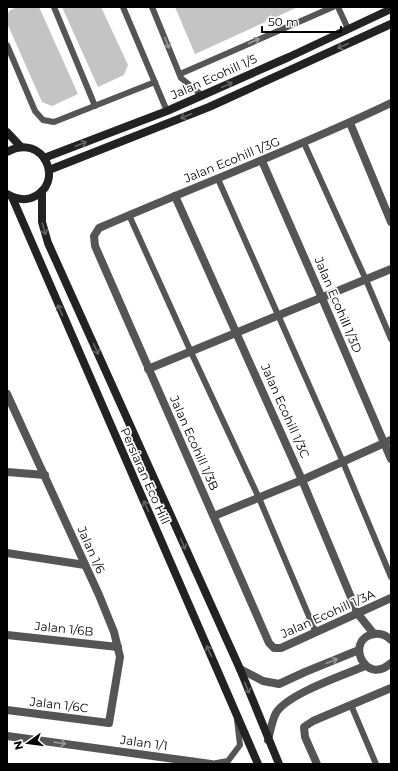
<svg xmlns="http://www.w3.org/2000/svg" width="398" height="771" font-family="Montserrat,sans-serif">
<rect width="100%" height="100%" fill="#fff"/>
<g fill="#c4c4c4">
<path d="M17 7H39L78 94 52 106 42 102 7 23V17L9 11Z"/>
<path d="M62 7H101L128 65 124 75 98 87Z"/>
<path d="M175 7H298L195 54Z"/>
</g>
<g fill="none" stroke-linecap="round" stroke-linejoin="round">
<g stroke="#555" stroke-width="6">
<path d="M54 7 95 106"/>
<path d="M123 7 167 111"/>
<path d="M152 7 181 78 203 96"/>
<path d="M338 7 348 29"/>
<path d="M7 45 35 111 43 120 54 122 155 82"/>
<path d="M180 74 333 7"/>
<path d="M304 143 366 280 391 339"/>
<path d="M218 179 343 462 391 577"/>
<path d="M129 215 191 352 259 498 316 633"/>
<path d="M351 705 376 764"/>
<path d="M211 764 228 761 240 745 237 720"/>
</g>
<g stroke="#555" stroke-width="8">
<path d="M391 103C295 149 196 186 99 228L94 236 95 246 269 643 274 648H281L391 598"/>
<path d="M350 123 391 222"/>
<path d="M262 161 322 298 391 459"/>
<path d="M175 196 302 480 358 614 374 634"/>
<path d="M148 369 391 269"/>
<path d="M7 394 99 595 114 632 120 657 109 723 7 710"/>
<path d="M7 472 45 475"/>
<path d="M214 516 302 480 391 440"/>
<path d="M7 553 85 565"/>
<path d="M7 635 118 647"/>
<path d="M391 640C387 636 381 633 374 634 344 639 365 687 391 663"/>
<path d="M240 669 263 681 279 684 305 672 359 650"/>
<path d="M7 736 211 764"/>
<path d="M268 740C270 733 272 720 276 713 287 694 344 675 365 666"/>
<path d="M317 764 305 737 304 727 313 721 391 688"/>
</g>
<g stroke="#222" stroke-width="8">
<path d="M7 132 21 147"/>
<path d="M7 152C44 131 67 185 31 198 22 201 14 198 7 194"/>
<path d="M44 158 167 111 289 57 391 9"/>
<path d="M49 170 209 107 391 24"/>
<path d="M42 191V222L48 243 240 669 279 764"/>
<path d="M12 197 258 764"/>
</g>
</g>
<defs><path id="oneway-shaft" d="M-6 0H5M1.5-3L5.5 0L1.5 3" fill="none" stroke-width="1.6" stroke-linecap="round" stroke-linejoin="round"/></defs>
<g stroke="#999">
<use href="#oneway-shaft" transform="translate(254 41) rotate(-24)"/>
<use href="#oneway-shaft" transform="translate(167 43) rotate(68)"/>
<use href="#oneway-shaft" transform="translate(332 661) rotate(-21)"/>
<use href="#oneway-shaft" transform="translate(60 743) rotate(8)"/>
</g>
<g stroke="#646464">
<use href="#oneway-shaft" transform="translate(343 46) rotate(156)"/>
<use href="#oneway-shaft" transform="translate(227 85) rotate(-24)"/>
<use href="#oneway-shaft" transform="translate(186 116) rotate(157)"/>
<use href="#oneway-shaft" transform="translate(81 144) rotate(-21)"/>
<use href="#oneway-shaft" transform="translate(44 229) rotate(74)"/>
<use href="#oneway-shaft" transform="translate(60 310) rotate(-114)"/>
<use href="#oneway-shaft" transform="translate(96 349) rotate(66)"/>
<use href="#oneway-shaft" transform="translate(146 506) rotate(-114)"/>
<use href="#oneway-shaft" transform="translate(183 544) rotate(66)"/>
<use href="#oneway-shaft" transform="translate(209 651) rotate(-114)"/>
<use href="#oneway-shaft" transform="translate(247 688) rotate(68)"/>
</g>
<g text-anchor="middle" stroke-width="3.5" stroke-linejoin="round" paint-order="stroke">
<g font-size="12" fill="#000" stroke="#fff">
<text transform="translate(214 77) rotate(-24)" y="4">Jalan Ecohill 1/5</text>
<text transform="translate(232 160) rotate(-22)" y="4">Jalan Ecohill 1/3G</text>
<text transform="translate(338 305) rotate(67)" y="4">Jalan Ecohill 1/3D</text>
<text transform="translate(285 411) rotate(66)" y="4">Jalan Ecohill 1/3C</text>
<text transform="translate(194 443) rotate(66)" y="4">Jalan Ecohill 1/3B</text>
<text transform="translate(145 476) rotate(66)" y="4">Persiaran Eco Hill</text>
<text transform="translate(91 550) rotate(66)" y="4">Jalan 1/6</text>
<text transform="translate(328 614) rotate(-24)" y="4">Jalan Ecohill 1/3A</text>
<text transform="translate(64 629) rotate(6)" y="4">Jalan 1/6B</text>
<text transform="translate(59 705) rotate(7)" y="4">Jalan 1/6C</text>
<text transform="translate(144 743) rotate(8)" y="4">Jalan 1/1</text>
</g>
</g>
<rect width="398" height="771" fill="none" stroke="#000000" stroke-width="16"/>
<g transform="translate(28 743) rotate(256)" stroke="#ffffff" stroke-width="3" paint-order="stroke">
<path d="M0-3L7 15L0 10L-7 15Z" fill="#000000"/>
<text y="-6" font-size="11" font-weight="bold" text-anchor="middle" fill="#000000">N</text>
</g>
<path d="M262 26v6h79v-6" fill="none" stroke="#000000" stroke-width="2"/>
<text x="268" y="26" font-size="12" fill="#000000" stroke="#ffffff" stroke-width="3" paint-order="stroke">50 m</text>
</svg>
